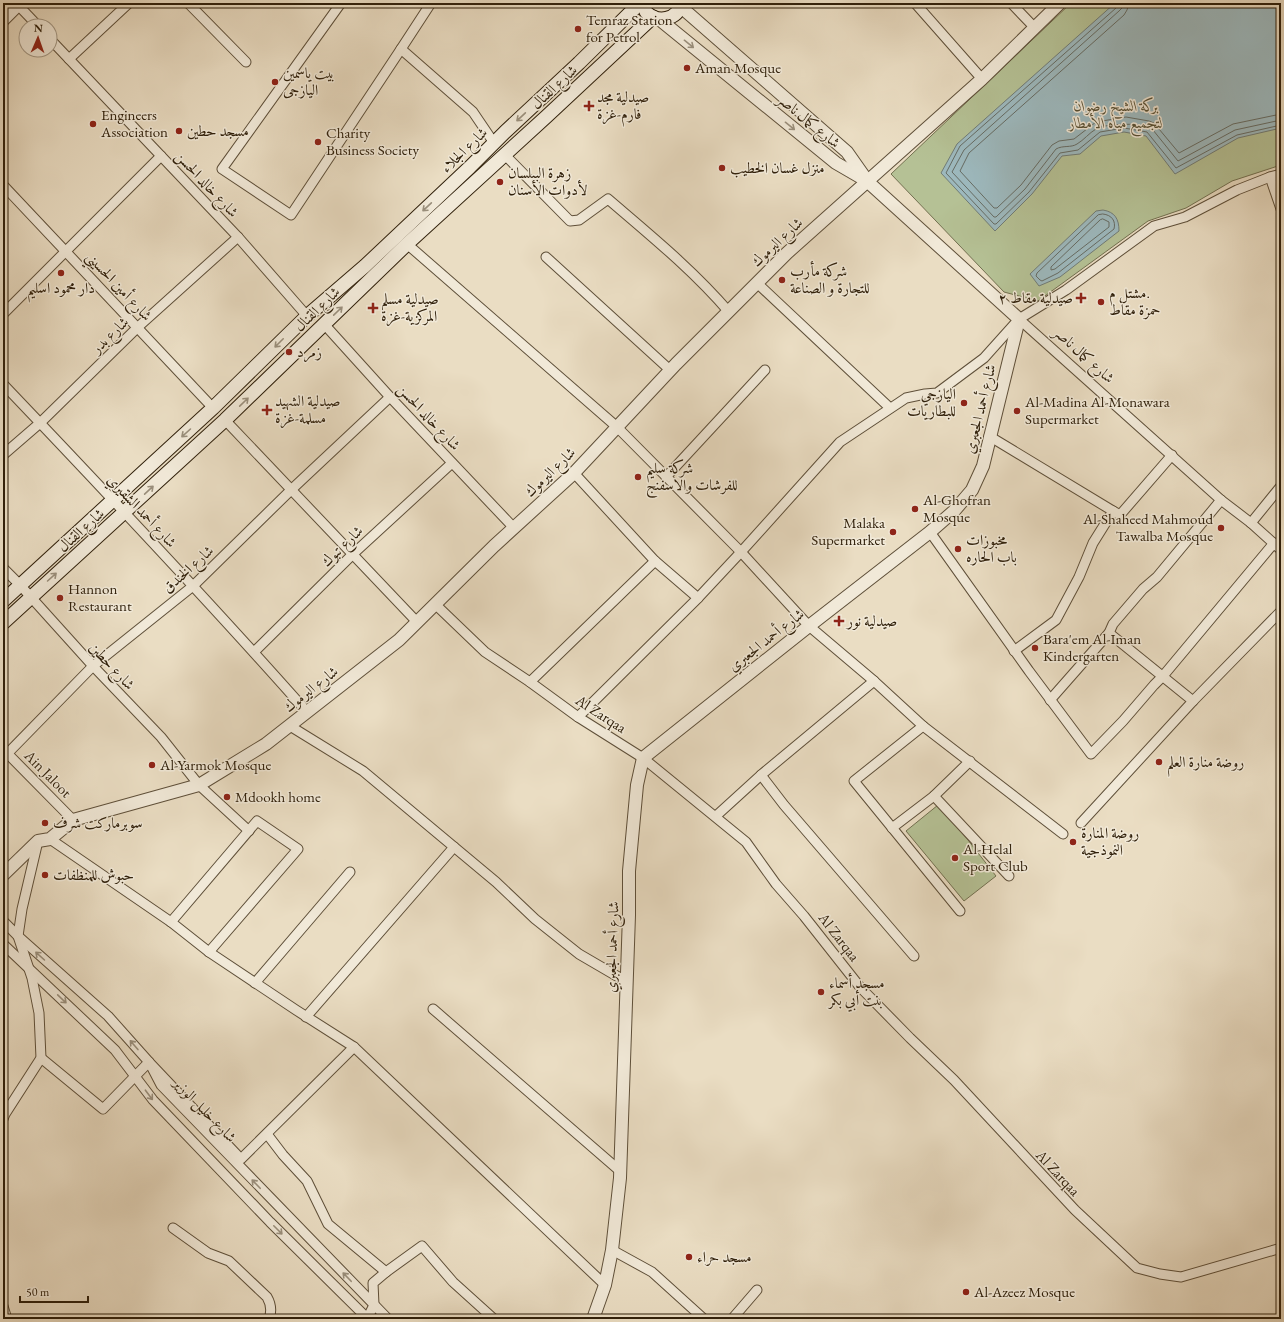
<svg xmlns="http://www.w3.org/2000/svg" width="1284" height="1322" font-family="'EB Garamond',Amiri,serif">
<rect width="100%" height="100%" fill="#eaddc3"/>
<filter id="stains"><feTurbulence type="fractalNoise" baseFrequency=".005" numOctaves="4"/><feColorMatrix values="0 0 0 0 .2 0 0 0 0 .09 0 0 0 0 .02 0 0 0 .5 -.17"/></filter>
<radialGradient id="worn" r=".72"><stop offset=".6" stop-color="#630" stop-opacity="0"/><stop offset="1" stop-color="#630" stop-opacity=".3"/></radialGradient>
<g fill="#b5c195" stroke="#727050">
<path d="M1071 3H1281V165L1232 181 1186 208 1148 221 1038 301 1004 292 891 174Z"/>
<path d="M938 805 968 840 996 876 964 901 906 831Z"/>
</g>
<g fill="#9db9be" stroke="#717c76">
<path d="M1115 3H1281V128L1238 138 1175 174 1146 136 1124 132 1101 136 1080 154 1062 156 1032 194 995 231 941 173 957 144Z"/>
<path d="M1103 210C1115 212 1119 219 1119 231L1060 277 1039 286 1030 274 1096 211Z"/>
</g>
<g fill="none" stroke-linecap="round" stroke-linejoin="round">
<g stroke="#666c64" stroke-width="1">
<path d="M1117 3 1116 8 960 146 946 173 994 224H996L1029 192 1060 153 1078 150 1100 132 1124 128 1147 132 1176 168 1237 135 1281 125"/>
<path d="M1122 3V8L1119 11 964 150 952 172 994 217H996L1025 189 1056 149C1063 145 1071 148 1077 144 1084 140 1089 133 1096 129 1107 123 1144 122 1153 130L1178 161 1235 130 1281 120"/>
<path d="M1129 3 1127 10 1124 15 969 153 960 171 994 208H997L1021 185 1052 145 1059 141 1074 139 1096 122 1126 117 1149 121 1154 123 1179 153 1233 124 1281 114"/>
<path d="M1103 214C1112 215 1116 221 1114 229L1058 273 1042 281 1040 280 1036 276 1037 273 1098 215Z"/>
<path d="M1103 219 1109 222V227L1055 269 1051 270V267L1100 220Z"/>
</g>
<defs>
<g id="minor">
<path d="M16 3 38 26"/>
<path d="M188 3 246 62"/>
<path d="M341 3 222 169 291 215 401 49"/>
<path d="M431 3 401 49 473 112 494 143"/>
<path d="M915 3 982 79"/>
<path d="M1011 3 1034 27"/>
<path d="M50 39 238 237 307 316"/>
<path d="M69 59 129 3"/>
<path d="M505 155 570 221 579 220 608 199C650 235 693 270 729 312"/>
<path d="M1270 177 1281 209"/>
<path d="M3 185 213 408"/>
<path d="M407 244 617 427 741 552 809 626 874 681 923 726 1063 834"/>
<path d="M546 257 670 370"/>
<path d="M757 283 890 408"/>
<path d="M3 314 161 156"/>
<path d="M1019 319 1221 500 1251 523 1281 550"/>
<path d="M324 324 390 397 514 528"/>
<path d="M3 384C106 492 208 600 307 712"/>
<path d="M225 420 417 622"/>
<path d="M989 436 1113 511"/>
<path d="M3 455 40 423 138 327 238 237"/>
<path d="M574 473 655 561 698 598"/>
<path d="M666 477 765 370"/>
<path d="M1251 523 1281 486"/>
<path d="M930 532 1029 671 1091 754 1123 721 1154 685 1163 676 1274 543"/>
<path d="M3 568 20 585 93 666 161 737 199 785 249 831"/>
<path d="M435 604 485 652 530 682 578 717 643 758 746 842 776 884 804 916 860 987 910 1038 954 1080 1075 1210 1137 1268 1160 1274 1181 1277 1281 1248"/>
<path d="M1109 633 1193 701"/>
<path d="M1014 651 1056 620 1079 577 1093 543 1113 511 1120 515 1172 455"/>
<path d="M254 652 353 554 452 463"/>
<path d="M530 682 655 561"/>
<path d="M1050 700 1109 633 1113 624 1143 589 1157 577 1221 500"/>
<path d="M578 717 698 598 741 552 840 442 906 398 925 394 937 393 984 358 1019 319 1066 290 1154 226 1185 217 1237 190 1270 177 1281 174"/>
<path d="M290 726 363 771 496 882 535 919 579 954 627 982"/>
<path d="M923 726 854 781 960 911"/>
<path d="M3 749 73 820"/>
<path d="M3 758 93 666 193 586 292 489 390 397"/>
<path d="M761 775 784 805 914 956"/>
<path d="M934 796 1009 876"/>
<path d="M716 816 761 775 874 681"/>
<path d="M1081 823 1193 701 1281 611"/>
<path d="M892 828 934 796 970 761"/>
<path d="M50 839 171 922 209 952 296 1010 354 1047 605 1285"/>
<path d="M3 921 18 936 108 1016 149 1062 161 1085 388 1319"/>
<path d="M171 922 257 821 298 849 209 952"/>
<path d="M3 944 115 1050 153 1100 270 1222 368 1319"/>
<path d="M255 983 350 872"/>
<path d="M433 1009 620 1171"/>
<path d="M306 1017 454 847"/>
<path d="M41 1058 103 1109 149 1062 241 1159 354 1047"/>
<path d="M3 1119 5 1114 41 1058 39 1013 32 978 18 936 22 909 38 841"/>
<path d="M267 1134 283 1155 307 1181 328 1224 386 1272 422 1246 453 1282 494 1319"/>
<path d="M173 1228 208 1253 229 1261 267 1297C271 1304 272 1311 269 1319"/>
<path d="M612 1250 652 1272 704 1319"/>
<path d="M3 1306 7 1319"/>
<path d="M367 1319 374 1305 373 1283 386 1272"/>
<path d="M732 1319 757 1290"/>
</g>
<g id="tertiary">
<path d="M681 7 847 152 866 179"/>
<path d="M3 20 20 3"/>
<path d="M3 875 38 841 50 839 73 820 199 785 266 744 399 640 494 546 574 473 676 364 787 253 982 79 1060 3"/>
<path d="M593 1319 605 1285 612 1250 620 1178 629 915V871L637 785 643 758 809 626 930 532 954 511 972 490 983 466 1019 319 867 181 836 163 659 19"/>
</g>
<g id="secondary">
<path d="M646 12C658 24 677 20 682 3"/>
<path d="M3 601 213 408 307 316 365 266 470 167 505 132 579 63 640 3"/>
<path d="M3 623 225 420 407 244 547 116 653 17"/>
</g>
</defs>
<use href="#minor" stroke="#5e4f39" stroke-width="11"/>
<use href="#tertiary" stroke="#5e4f39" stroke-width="14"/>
<use href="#secondary" stroke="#30200b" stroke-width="15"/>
<use href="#minor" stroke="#f1e9d8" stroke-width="9"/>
<use href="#tertiary" stroke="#f1e9d8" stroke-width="12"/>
<use href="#secondary" stroke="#f1e9d8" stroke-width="13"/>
</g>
<defs><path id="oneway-shaft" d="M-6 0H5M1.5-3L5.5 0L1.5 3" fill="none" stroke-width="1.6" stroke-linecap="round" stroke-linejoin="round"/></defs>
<g stroke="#9a8f7c">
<use href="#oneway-shaft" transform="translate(689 44) rotate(39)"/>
<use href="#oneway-shaft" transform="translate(521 117) rotate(137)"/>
<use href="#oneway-shaft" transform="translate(790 126) rotate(39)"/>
<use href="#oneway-shaft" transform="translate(427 207) rotate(137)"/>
<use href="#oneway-shaft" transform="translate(338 311) rotate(-44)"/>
<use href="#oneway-shaft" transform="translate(279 343) rotate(135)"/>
<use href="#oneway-shaft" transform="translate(244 402) rotate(-44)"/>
<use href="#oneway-shaft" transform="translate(186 433) rotate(138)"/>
<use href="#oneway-shaft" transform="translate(149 490) rotate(-43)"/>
<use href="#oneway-shaft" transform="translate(52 577) rotate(-42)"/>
<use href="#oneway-shaft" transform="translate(40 956) rotate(-138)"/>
<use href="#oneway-shaft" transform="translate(62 999) rotate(44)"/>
<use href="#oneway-shaft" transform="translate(134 1045) rotate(-131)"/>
<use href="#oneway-shaft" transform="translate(149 1095) rotate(53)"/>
<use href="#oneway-shaft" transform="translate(256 1184) rotate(-134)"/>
<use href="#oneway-shaft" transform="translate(278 1230) rotate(45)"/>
<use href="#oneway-shaft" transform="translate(347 1277) rotate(-134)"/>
</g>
<g fill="#8f2418" stroke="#f1e9d8" stroke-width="1.5">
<circle cx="578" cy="29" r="4"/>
<circle cx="687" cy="68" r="4"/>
<circle cx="275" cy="82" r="4"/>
<path d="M587 100h4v4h4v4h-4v4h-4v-4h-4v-4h4z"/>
<circle cx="93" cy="124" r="4"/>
<circle cx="179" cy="131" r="4"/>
<circle cx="318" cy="142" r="4"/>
<circle cx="722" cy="168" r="4"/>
<circle cx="500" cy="182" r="4"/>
<circle cx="61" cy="273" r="4"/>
<circle cx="782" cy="280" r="4"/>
<path d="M1079 292h4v4h4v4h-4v4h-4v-4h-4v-4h4z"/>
<circle cx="1101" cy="302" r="4"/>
<path d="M371 302h4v4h4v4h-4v4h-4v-4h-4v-4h4z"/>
<circle cx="289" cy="352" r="4"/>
<circle cx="964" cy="403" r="4"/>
<path d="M265 404h4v4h4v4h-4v4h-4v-4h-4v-4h4z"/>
<circle cx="1017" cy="411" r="4"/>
<circle cx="638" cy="477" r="4"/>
<circle cx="915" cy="509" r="4"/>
<circle cx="1221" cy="528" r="4"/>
<circle cx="893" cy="532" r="4"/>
<circle cx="958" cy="549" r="4"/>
<circle cx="60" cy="598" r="4"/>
<path d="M837 615h4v4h4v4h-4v4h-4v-4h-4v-4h4z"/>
<circle cx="1035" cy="648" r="4"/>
<circle cx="1159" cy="762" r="4"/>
<circle cx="152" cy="765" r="4"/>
<circle cx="227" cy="797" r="4"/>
<circle cx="45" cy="823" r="4"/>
<circle cx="1073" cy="842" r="4"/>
<circle cx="955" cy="858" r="4"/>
<circle cx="45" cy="875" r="4"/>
<circle cx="821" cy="992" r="4"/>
<circle cx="689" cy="1257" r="4"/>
<circle cx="966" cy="1292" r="4"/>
</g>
<g text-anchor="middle" stroke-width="3" stroke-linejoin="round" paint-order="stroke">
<g font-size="15" fill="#30200b" stroke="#f1e9d8" text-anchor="start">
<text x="586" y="25">Temraz Station<tspan x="586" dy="17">for Petrol</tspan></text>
<text x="695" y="73">Aman Mosque</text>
<text x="283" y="78">بيت ياسمين<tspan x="283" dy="17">اليازجى</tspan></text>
<text x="597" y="102">صيدلية مجد<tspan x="597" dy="17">فارم-غزة</tspan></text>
<text x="101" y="120">Engineers<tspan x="101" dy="17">Association</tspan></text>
<text x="187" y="136">مسجد حطين</text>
<text x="326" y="138">Charity<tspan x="326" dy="17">Business Society</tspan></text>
<text x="730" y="173">منزل غسان الخطيب</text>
<text x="508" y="178">زهرة البيلسان<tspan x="508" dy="17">لأدوات الأسنان</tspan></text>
<text x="790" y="276">شركة مأرب<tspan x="790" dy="17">للتجارة و الصناعة</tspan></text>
<text x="61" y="293" text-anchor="middle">دار محمود اسليم</text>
<text x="1109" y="298">مشتل م.<tspan x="1109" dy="17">حمزة مقاط</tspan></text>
<text x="1073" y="303" text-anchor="end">صيدلية مقاط ٢</text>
<text x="381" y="304">صيدلية مسلم<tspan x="381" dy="17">المركزية-غزة</tspan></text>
<text x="297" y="357">زمرد</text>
<text x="956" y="399" text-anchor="end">اليازجي<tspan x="956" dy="17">للبطاريات</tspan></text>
<text x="275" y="406">صيدلية الشهيد<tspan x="275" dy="17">مسلمة-غزة</tspan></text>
<text x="1025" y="407">Al-Madina Al-Monawara<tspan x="1025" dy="17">Supermarket</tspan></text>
<text x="646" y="473">شركة سليم<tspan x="646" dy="17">للفرشات والاسفنج</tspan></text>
<text x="923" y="505">Al-Ghofran<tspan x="923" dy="17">Mosque</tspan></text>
<text x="1213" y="524" text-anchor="end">Al-Shaheed Mahmoud<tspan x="1213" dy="17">Tawalba Mosque</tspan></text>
<text x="885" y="528" text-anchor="end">Malaka<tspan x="885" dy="17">Supermarket</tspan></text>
<text x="966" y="545">مخبوزات<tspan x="966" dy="17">باب الحاره</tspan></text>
<text x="68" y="594">Hannon<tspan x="68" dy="17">Restaurant</tspan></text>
<text x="847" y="626">صيدلية نور</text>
<text x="1043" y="644">Bara'em Al-Iman<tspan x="1043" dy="17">Kindergarten</tspan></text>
<text x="1167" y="767">روضة منارة العلم</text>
<text x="160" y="770">Al-Yarmok Mosque</text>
<text x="235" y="802">Mdookh home</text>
<text x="53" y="828">سوبرماركت شرف</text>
<text x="1081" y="838">روضة المنارة<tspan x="1081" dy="17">النموذجية</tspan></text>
<text x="963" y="854">Al-Helal<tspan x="963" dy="17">Sport Club</tspan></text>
<text x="53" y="880">حبوش للمنظفات</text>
<text x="829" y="988">مسجد أسماء<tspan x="829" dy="17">بنت أبي بكر</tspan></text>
<text x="697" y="1262">مسجد حراء</text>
<text x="974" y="1297">Al-Azeez Mosque</text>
</g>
<g font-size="15" fill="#30200b" stroke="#f1e9d8">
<text transform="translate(554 87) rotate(-43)" y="5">شارع القنال</text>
<text transform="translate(809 121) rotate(39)" y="5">شارع كمال ناصر</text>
<text transform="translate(464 150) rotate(-44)" y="5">شارع الجلاء</text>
<text transform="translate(207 184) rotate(47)" y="5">شارع خالد الحسن</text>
<text transform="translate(777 242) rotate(-43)" y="5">شارع اليرموك</text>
<text transform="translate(119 286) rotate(47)" y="5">شارع أمين الحسيني</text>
<text transform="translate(317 309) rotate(-44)" y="5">شارع القنال</text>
<text transform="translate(110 335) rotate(-44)" y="5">شارع بدر</text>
<text transform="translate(1084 355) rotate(42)" y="5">شارع كمال ناصر</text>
<text transform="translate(980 409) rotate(-76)" y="5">شارع أحمد الجعبري</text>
<text transform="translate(429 417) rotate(47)" y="5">شارع خالد الحسن</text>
<text transform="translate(550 472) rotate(-44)" y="5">شارع اليرموك</text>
<text transform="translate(142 511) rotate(47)" y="5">شارع أحمد الشقيري</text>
<text transform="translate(81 530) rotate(-42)" y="5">شارع القنال</text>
<text transform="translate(342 546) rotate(-44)" y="5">شارع تبوك</text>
<text transform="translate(188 569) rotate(-42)" y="5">شارع الخندق</text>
<text transform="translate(766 640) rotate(-38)" y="5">شارع أحمد الجعبري</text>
<text transform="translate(112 666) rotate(47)" y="5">شارع حطين</text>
<text transform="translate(311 689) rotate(-38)" y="5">شارع اليرموك</text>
<text transform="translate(601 714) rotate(33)" y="5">Al Zarqaa</text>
<text transform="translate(48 774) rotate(45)" y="5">Ain Jaloot</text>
<text transform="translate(839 937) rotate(52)" y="5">Al Zarqaa</text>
<text transform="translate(612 947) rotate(-88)" y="5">شارع أحمد الجعبري</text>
<text transform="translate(205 1110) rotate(46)" y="5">شارع خليل الوزير</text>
<text transform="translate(1058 1173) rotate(47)" y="5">Al Zarqaa</text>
</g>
<g font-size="15" font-style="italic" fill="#585034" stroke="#f1e9d8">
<text x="1116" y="111">بركة الشيخ رضوان<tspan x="1116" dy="17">لتجميع مياه الأمطار</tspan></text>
</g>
</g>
<rect width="1284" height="1322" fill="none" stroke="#eaddc3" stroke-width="16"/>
<rect x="4" y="4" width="1276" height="1314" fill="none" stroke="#30200b" stroke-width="2"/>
<rect x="8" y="8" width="1268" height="1306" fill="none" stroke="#30200b"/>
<g transform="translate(38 38) rotate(2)"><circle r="19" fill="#f1e9d8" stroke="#a49986"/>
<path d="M0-3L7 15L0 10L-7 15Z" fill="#8f2418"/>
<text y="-6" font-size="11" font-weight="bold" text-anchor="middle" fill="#30200b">N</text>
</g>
<path d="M20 1296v6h68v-6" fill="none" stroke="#30200b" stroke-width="2"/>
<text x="26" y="1296" font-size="12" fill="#30200b" stroke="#f1e9d8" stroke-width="3" paint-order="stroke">50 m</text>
<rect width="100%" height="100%" filter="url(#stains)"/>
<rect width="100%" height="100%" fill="url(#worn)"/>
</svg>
